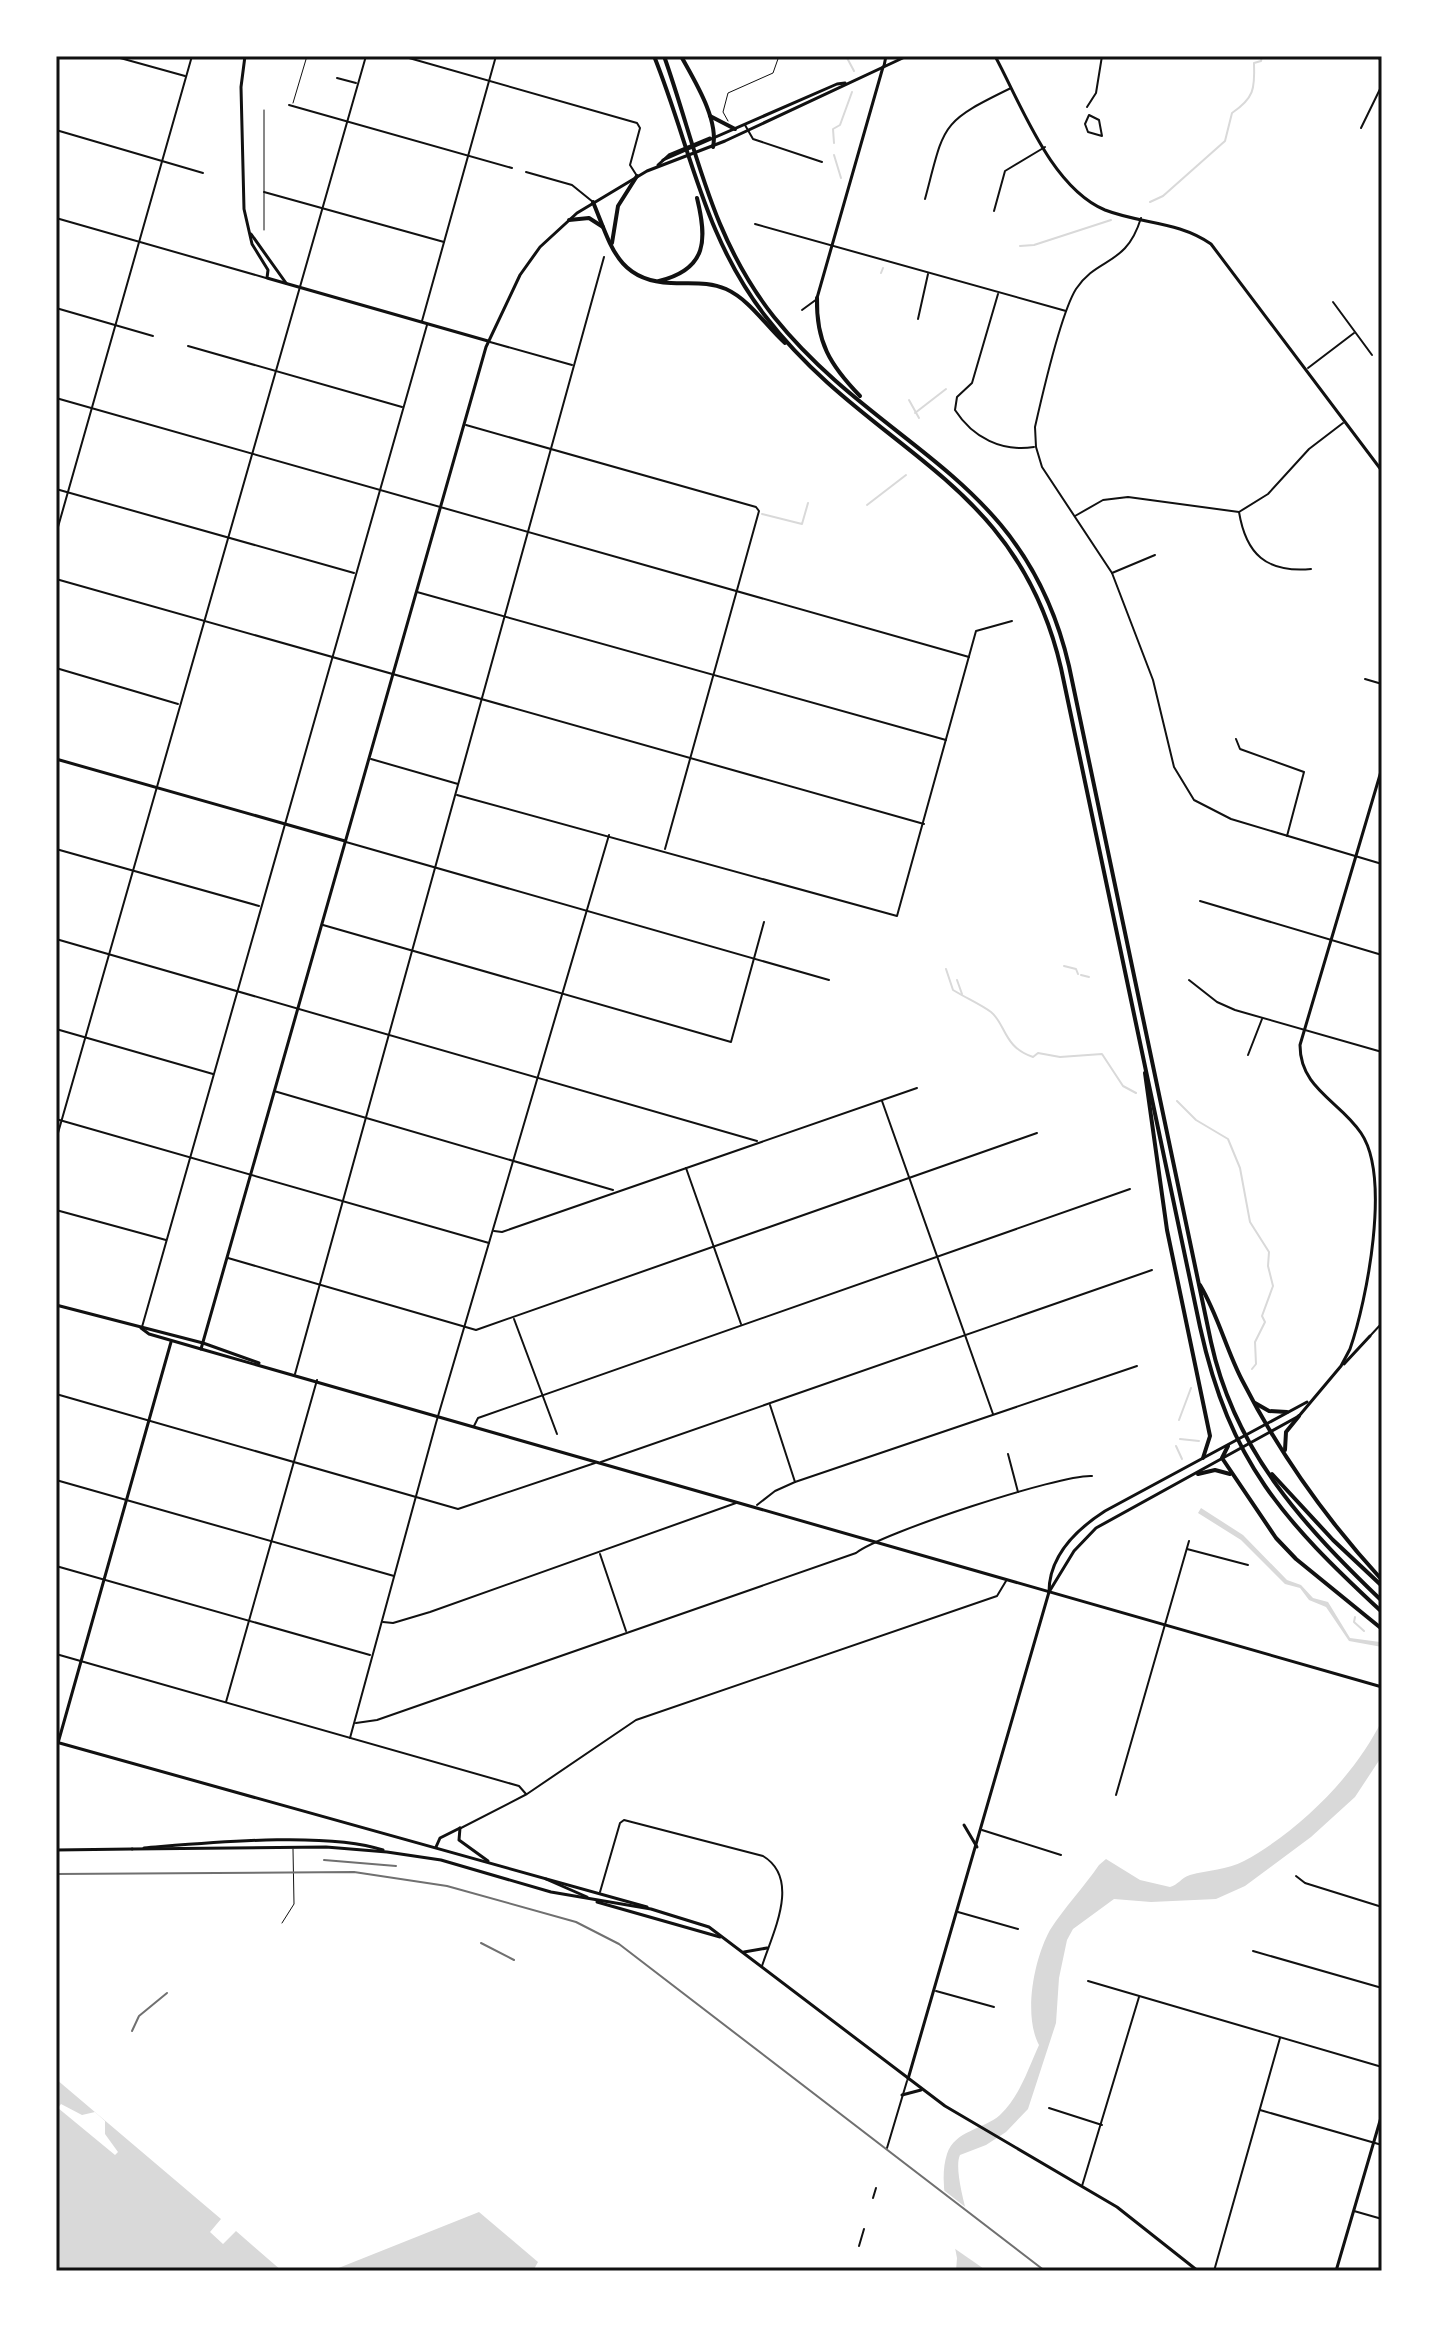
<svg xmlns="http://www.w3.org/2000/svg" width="1438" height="2327" font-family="Poppins,sans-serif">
<rect width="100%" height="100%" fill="#fff"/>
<g fill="#d9d9d9">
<path d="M1201 1508 1243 1535 1287 1580 1301 1585 1313 1598 1328 1602 1350 1638 1380 1642 1382 1647 1349 1641 1326 1607 1309 1600 1300 1588 1285 1584 1241 1540 1198 1513Z"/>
<path d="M1382 1720V1756L1355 1797 1311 1837 1245 1886 1216 1899 1151 1902 1114 1899 1073 1929 1067 1940 1059 1978 1056 2023 1028 2109 1006 2132 986 2145 960 2155C951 2174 978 2247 983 2271H956L957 2258C952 2227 937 2185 947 2154 955 2130 983 2130 1000 2115 1020 2096 1028 2069 1039 2045 1023 2015 1034 1959 1050 1930 1064 1908 1084 1887 1099 1865L1106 1859 1140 1880 1170 1887C1178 1885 1181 1878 1190 1875 1208 1870 1227 1870 1244 1861 1299 1831 1355 1776 1382 1720Z"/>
<path d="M56 2079 221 2219 210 2232 223 2244 236 2231 282 2271H56Z"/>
<path d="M479 2212 538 2262 533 2271H331Z"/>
</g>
<g fill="#fff">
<path d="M61 2104 82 2115 95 2112 105 2121V2134L118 2152 115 2155 58 2108Z"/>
<path d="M941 2188 973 2213 987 2271 951 2246Z"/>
</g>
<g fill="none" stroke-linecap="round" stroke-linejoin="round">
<g stroke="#d9d9d9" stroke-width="2">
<path d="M846 56 854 71"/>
<path d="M834 143 833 129 840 125 852 92"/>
<path d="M834 155 841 178"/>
<path d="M1150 202 1163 196 1225 141 1232 113C1254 98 1255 89 1254 63L1261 61 1262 56"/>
<path d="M1020 246 1034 245 1111 220"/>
<path d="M881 273 883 268"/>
<path d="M909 400 919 418"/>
<path d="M915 413 946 389"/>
<path d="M867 505 906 475"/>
<path d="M762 514 802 524 808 503"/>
<path d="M1064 966 1076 969 1078 974"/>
<path d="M946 969 953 990C966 998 980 1004 991 1012 1006 1024 1003 1047 1033 1057L1038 1053 1060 1057 1102 1054 1123 1086 1136 1093"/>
<path d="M1081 975 1089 977"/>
<path d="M957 980 962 994"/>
<path d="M1177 1101 1196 1120 1228 1139 1240 1168 1250 1222 1269 1252 1268 1266 1273 1286 1262 1316 1265 1322 1255 1342 1256 1364 1252 1369"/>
<path d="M1179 1420 1191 1388"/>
<path d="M1180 1439 1199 1441"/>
<path d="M1176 1446 1182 1459"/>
<path d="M1355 1617 1354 1622 1364 1631"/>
</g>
<g stroke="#111" stroke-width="1">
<path d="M293 103 307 56"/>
<path d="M728 121 723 112 728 93 773 73 779 56"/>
<path d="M264 230V110"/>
<path d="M282 1923 294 1904 293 1849"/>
</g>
<g stroke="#111" stroke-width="2">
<path d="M113 56 185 76"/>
<path d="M402 56 637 123 640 128 630 165 637 176"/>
<path d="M1378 56 1382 64"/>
<path d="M337 78 356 83"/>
<path d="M289 105 512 168"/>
<path d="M1087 107 1096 93 1102 56"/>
<path d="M1089 115 1099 120 1102 136 1088 132 1085 124Z"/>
<path d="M745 125 753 139 822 162"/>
<path d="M1361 128 1382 85"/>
<path d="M56 130 203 173"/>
<path d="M526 172 572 185 593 202"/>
<path d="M264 192 444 242"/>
<path d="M925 199C945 124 939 123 1011 88"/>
<path d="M994 211 1005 171 1045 147"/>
<path d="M56 218 266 278"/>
<path d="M1141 218C1126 267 1098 256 1076 289 1061 313 1042 396 1035 427L1036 447 1042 467 1112 573 1153 680 1174 767 1194 800 1231 819 1382 864"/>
<path d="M755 224 1066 311"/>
<path d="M998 294 972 383 957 397 955 410C973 438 1002 452 1034 447"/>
<path d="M1333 302 1372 355"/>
<path d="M56 308 153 336"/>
<path d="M802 310 817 299"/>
<path d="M918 319 928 274"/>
<path d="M422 321 496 56"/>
<path d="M490 342 572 365"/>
<path d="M188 346 402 407"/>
<path d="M1308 368 1354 333"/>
<path d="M56 398 969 657"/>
<path d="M466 425 756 507 759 511 665 849"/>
<path d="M56 489 354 573"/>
<path d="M1239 512C1246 554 1266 573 1311 569"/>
<path d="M1075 516 1103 500 1128 497 1239 512 1268 494 1309 449 1343 423"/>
<path d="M56 534 192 56"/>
<path d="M1112 573 1155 555"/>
<path d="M56 579 924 824"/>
<path d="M417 592 946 740"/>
<path d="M56 668 178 704"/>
<path d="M1365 679 1382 684"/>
<path d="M1236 739 1240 749 1304 772 1287 836"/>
<path d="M371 759 458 784"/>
<path d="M457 795 897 916 976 631 1012 621"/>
<path d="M346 842 829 980"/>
<path d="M56 849 259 906"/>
<path d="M1200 901 1382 955"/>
<path d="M323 925 731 1042 764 922"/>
<path d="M56 939 757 1141"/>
<path d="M1189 980 1217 1002 1235 1010 1382 1052"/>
<path d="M56 1029 213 1074"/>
<path d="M1248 1055 1262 1019"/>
<path d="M274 1091 613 1190"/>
<path d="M882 1101 993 1414"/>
<path d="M56 1119 489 1243"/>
<path d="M56 1140 366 56"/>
<path d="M686 1168 741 1324"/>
<path d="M56 1210 166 1240"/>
<path d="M494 1231 502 1232 917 1088"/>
<path d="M228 1258 476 1330 1037 1133"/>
<path d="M514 1319 557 1434"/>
<path d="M142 1327 427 325"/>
<path d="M1370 1336 1382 1323"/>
<path d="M295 1374 604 257"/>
<path d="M56 1394 458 1509 595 1463"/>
<path d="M770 1405 795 1482"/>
<path d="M474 1426 478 1418 1130 1189"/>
<path d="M1008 1454 1018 1492"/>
<path d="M601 1462 1152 1270"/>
<path d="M56 1480 394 1576"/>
<path d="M757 1505 775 1491 795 1482 1137 1366"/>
<path d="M1187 1549 1248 1565"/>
<path d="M600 1554 626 1631"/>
<path d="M56 1566 370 1655"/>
<path d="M383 1622 393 1623 430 1612 736 1503"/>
<path d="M56 1654 519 1786 526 1794"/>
<path d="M226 1702 317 1380"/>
<path d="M356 1723 377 1720 856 1553C881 1533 1061 1474 1092 1476"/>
<path d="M350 1738 436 1423 609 835"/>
<path d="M1116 1795 1189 1541"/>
<path d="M461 1828 527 1794 636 1720 997 1596 1006 1581"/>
<path d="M982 1830 1061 1855"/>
<path d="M1296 1876 1305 1883 1382 1907"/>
<path d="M600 1892 620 1823 624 1820 763 1856C801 1879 773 1932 762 1966"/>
<path d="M958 1912 1018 1929"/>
<path d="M1253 1951 1382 1988"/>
<path d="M1088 1981 1382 2067"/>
<path d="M936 1991 994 2007"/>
<path d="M1049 2108 1102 2125"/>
<path d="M1260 2110 1382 2145"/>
<path d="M887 2148 907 2081"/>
<path d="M1082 2186 1139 1997"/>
<path d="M873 2198 876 2188"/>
<path d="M1354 2211 1382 2219"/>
<path d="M859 2246 864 2229"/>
<path d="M1214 2271 1280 2038"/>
</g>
<g stroke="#111" stroke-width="3">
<path d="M245 56 241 87 244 209 252 244 268 270 267 278 488 341"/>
<path d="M995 56C1022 106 1051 187 1105 210 1141 224 1178 221 1211 244L1382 471"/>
<path d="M884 66 886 56"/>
<path d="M251 234 286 283"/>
<path d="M56 759 345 841"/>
<path d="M56 1305 203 1343"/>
<path d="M141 1328 149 1334 201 1349"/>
<path d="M56 1742 647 1907"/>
<path d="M58 1743 171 1342"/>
<path d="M460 1828 459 1840 488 1861"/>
<path d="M436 1847 440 1838 460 1828"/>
<path d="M546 1879 587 1897"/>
<path d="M1336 2271 1382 2114"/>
</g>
<g stroke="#111" stroke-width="3">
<path d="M907 56 725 141 647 171 577 213 540 247 520 275 486 347 201 1349 1382 1687"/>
<path d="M663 160 837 84 845 83"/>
<path d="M658 165 669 155 710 138"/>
<path d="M817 298 883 67"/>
<path d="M203 1343 259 1363"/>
<path d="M1344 1364 1370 1336"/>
<path d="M1049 1592 1074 1551 1096 1528 1299 1416 1341 1366 1350 1349C1367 1300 1391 1177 1361 1133 1340 1101 1300 1089 1300 1045L1382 768"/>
<path d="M964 1825 977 1847"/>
<path d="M144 1848C207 1843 326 1831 383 1850"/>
<path d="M132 1849 326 1847 387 1852 441 1860 551 1892 651 1909 709 1927 945 2106 1117 2207 1198 2271"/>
<path d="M56 1850 132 1849"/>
<path d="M597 1902 720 1937"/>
<path d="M744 1952 767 1948"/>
<path d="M908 2079 1049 1592C1049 1556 1077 1529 1105 1511L1307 1402"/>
<path d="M902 2095 921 2090"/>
</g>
<g stroke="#111" stroke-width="4">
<path d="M654 56C691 148 703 236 766 317 871 453 1017 477 1061 668L1200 1327C1230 1463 1283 1520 1382 1612"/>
<path d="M664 56C697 149 710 236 774 317 882 451 1025 475 1069 666L1211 1342C1235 1452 1304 1526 1382 1601"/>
<path d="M681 56C694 80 719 119 713 147"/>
<path d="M710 116 735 129"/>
<path d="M593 202C611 245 617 281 671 283 691 284 708 281 726 289 750 300 766 326 785 343"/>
<path d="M569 220 589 218 603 227"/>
<path d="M612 243 618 206 637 176"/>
<path d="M659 281C708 269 707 239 697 198"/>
<path d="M817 298C816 342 830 365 860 396"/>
<path d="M1145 1073 1167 1230 1210 1436 1203 1458"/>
<path d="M1200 1285C1218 1315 1226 1349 1242 1380 1279 1453 1327 1520 1382 1580"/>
<path d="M1255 1403 1269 1411 1287 1412"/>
<path d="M1228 1446 1222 1458 1276 1538 1296 1559 1382 1629"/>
<path d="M1285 1450 1286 1432 1299 1416"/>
<path d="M1198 1474 1215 1470 1230 1474"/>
<path d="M1272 1474 1333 1540 1382 1586"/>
</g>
<g stroke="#707070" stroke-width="2">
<path d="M324 1860 396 1866"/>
<path d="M56 1874 354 1872 447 1886 576 1922 619 1944 1045 2271"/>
<path d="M481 1943 514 1960"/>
<path d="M132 2031 139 2016 167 1993"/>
</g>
</g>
<rect width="1438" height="2327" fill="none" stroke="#ffffff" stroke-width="116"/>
<rect x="58" y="58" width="1322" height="2211" fill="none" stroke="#111" stroke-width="3"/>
</svg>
